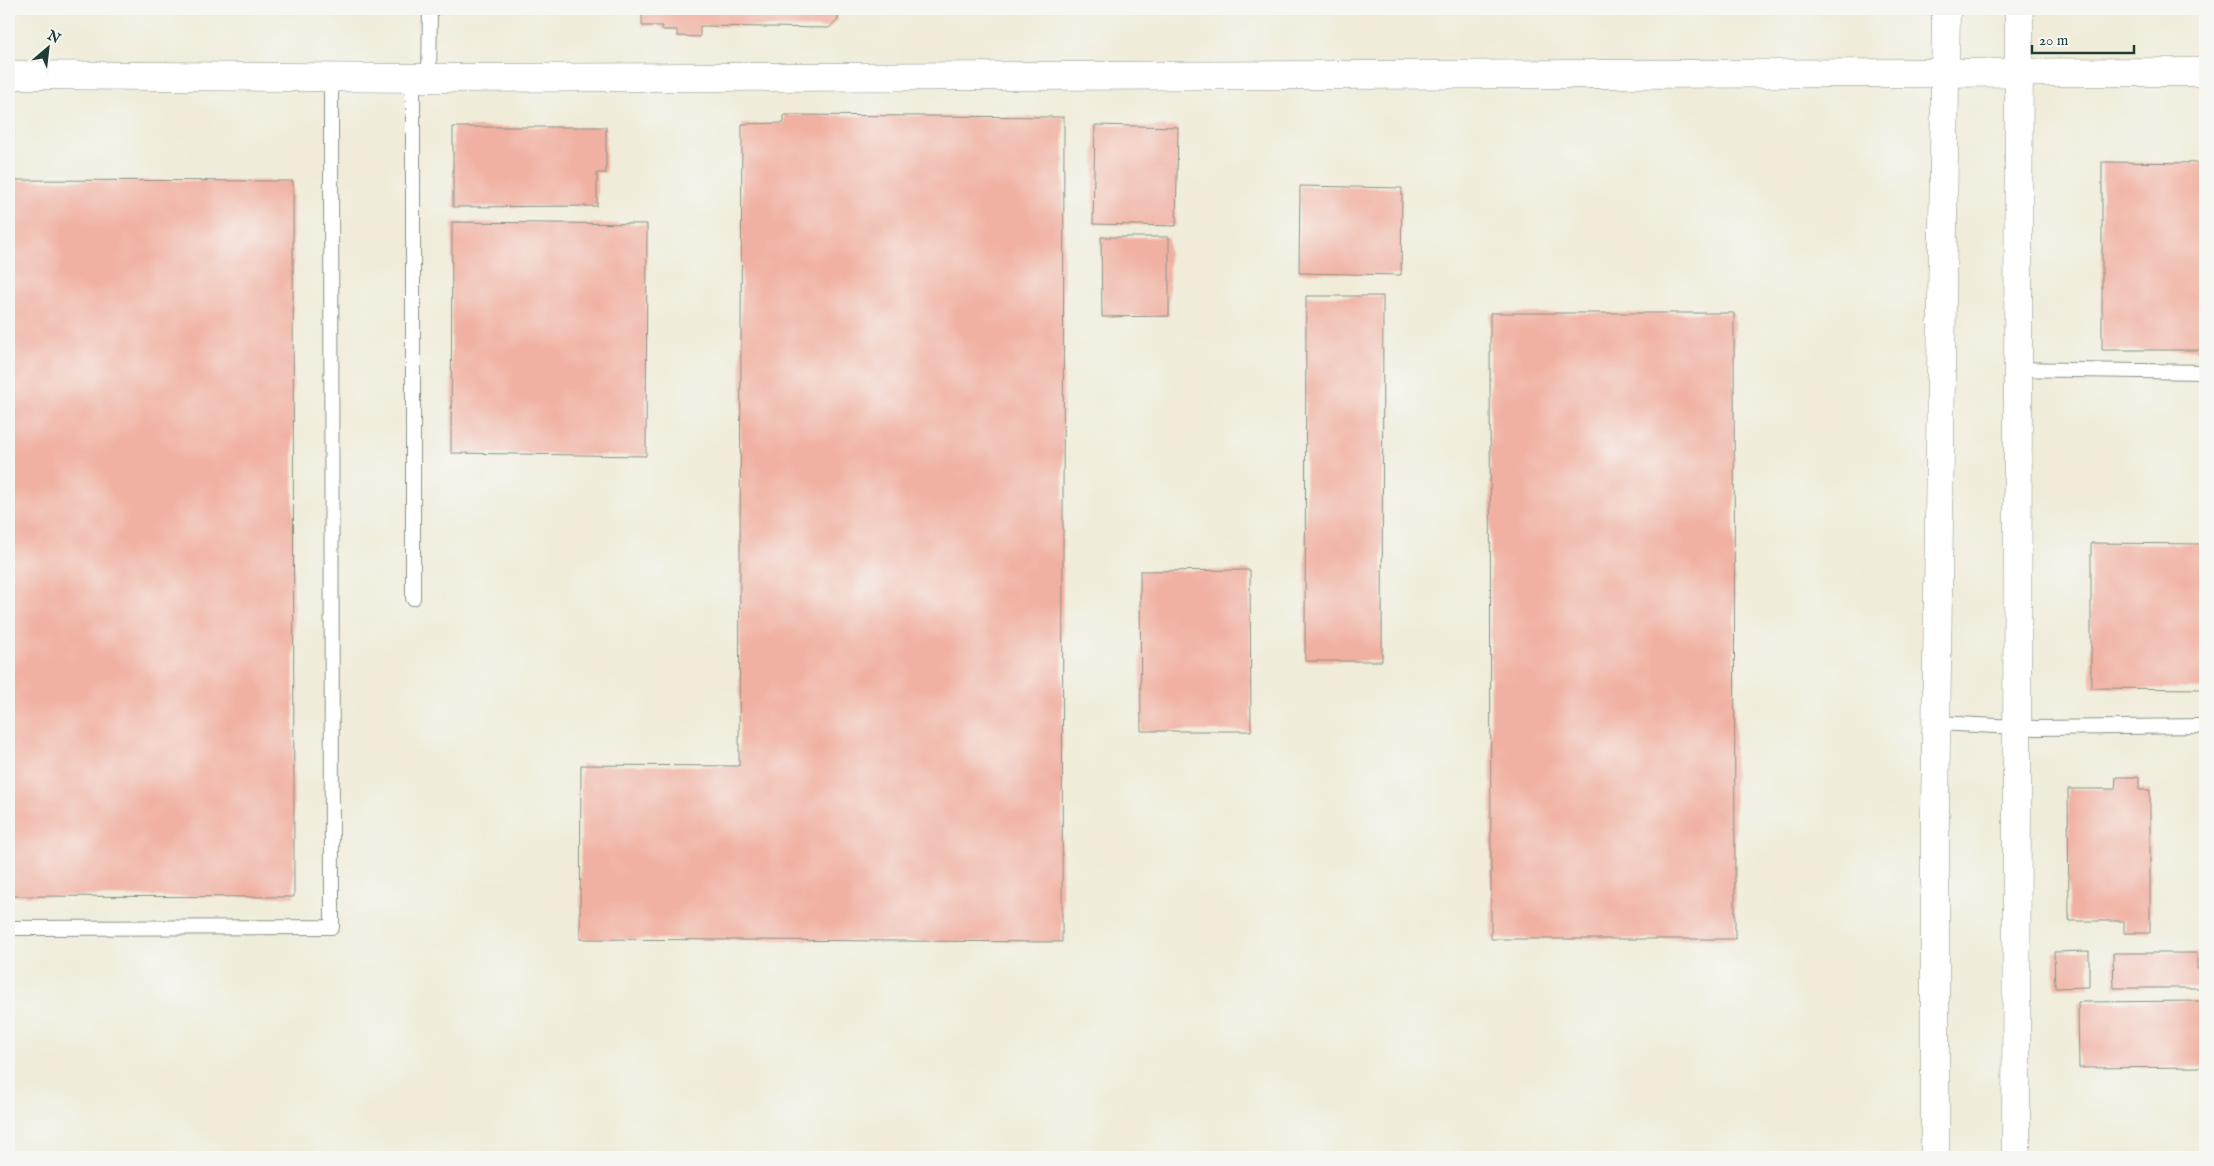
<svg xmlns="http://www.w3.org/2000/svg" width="2214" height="1166" font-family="'IM FELL English',serif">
<rect width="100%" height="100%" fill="#f6f6f2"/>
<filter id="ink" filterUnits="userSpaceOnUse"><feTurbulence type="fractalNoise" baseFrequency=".02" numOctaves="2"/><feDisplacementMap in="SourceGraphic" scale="10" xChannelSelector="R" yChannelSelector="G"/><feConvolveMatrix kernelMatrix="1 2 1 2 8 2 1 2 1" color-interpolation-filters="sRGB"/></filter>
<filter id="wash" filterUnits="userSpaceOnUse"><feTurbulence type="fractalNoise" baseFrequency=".0096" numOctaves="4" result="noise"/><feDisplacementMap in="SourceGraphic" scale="20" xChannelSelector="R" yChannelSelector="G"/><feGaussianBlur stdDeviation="1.12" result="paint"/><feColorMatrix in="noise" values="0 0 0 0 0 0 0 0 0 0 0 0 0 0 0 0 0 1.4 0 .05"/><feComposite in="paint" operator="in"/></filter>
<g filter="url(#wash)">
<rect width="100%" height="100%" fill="#f0ecd9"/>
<g id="blocks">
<g fill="#f1b1a2">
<path d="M642 9H838V20L829 28 700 26V37L677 36V30H662V26H642Z"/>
<path d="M784 115 1064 117 1062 942 580 939 581 765 739 766 742 124 784 123Z"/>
<path d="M9 118H14L13 177H9Z"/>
<path d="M1095 125 1178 127 1176 226 1093 224Z"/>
<path d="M453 127H606V173H597V206L453 207Z"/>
<path d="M2102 162 2205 163V350H2102Z"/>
<path d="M9 180 293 181 294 897 9 896Z"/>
<path d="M1300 186 1402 188 1401 275 1299 273Z"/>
<path d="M452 222 647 224 646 456 451 453Z"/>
<path d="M1101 237H1169V316L1102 317Z"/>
<path d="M1306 296H1383L1382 661H1305Z"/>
<path d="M1490 313H1734L1735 939H1491Z"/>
<path d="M2091 543 2205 544V689L2091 688Z"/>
<path d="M1250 570 1251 731H1141L1140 571Z"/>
<path d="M2116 777H2139V790H2150V933H2124V921H2069L2068 789H2115Z"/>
<path d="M2089 951V987L2055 988 2054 952Z"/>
<path d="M2113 953H2197V969H2203V988H2114Z"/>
<path d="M2205 1001V1067L2079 1068 2078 1002Z"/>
</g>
</g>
</g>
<g filter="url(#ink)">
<use href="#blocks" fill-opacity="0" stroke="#889486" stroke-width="1"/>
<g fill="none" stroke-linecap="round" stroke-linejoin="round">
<defs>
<g id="service">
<path d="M429 78 430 9"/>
<path d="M2018 369 2205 372"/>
<path d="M413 598V77"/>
<path d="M1937 723 2036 728 2205 726"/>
<path d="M9 928 332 927 331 77"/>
</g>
<g id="tertiary">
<path d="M9 75 429 78 2205 72"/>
<path d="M1935 1157V812L1946 9"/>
<path d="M2016 1157 2019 9"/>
</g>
</defs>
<use href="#service" stroke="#889486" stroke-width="16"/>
<use href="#tertiary" stroke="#889486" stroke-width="29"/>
<use href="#service" stroke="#fff" stroke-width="14"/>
<use href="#tertiary" stroke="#fff" stroke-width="28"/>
</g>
</g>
<rect width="2214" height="1166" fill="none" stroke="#f6f6f2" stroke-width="30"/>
<g transform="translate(48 48) rotate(28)" stroke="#f6f6f2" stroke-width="4" paint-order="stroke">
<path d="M0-4L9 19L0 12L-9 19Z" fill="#1f3d34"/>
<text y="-8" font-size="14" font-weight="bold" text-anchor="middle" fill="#1f3d34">N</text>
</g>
<path d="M2032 45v8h102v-8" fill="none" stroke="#1f3d34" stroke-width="2.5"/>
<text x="2039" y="45" font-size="15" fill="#1f3d34" stroke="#f6f6f2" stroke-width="4" paint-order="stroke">20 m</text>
</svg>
